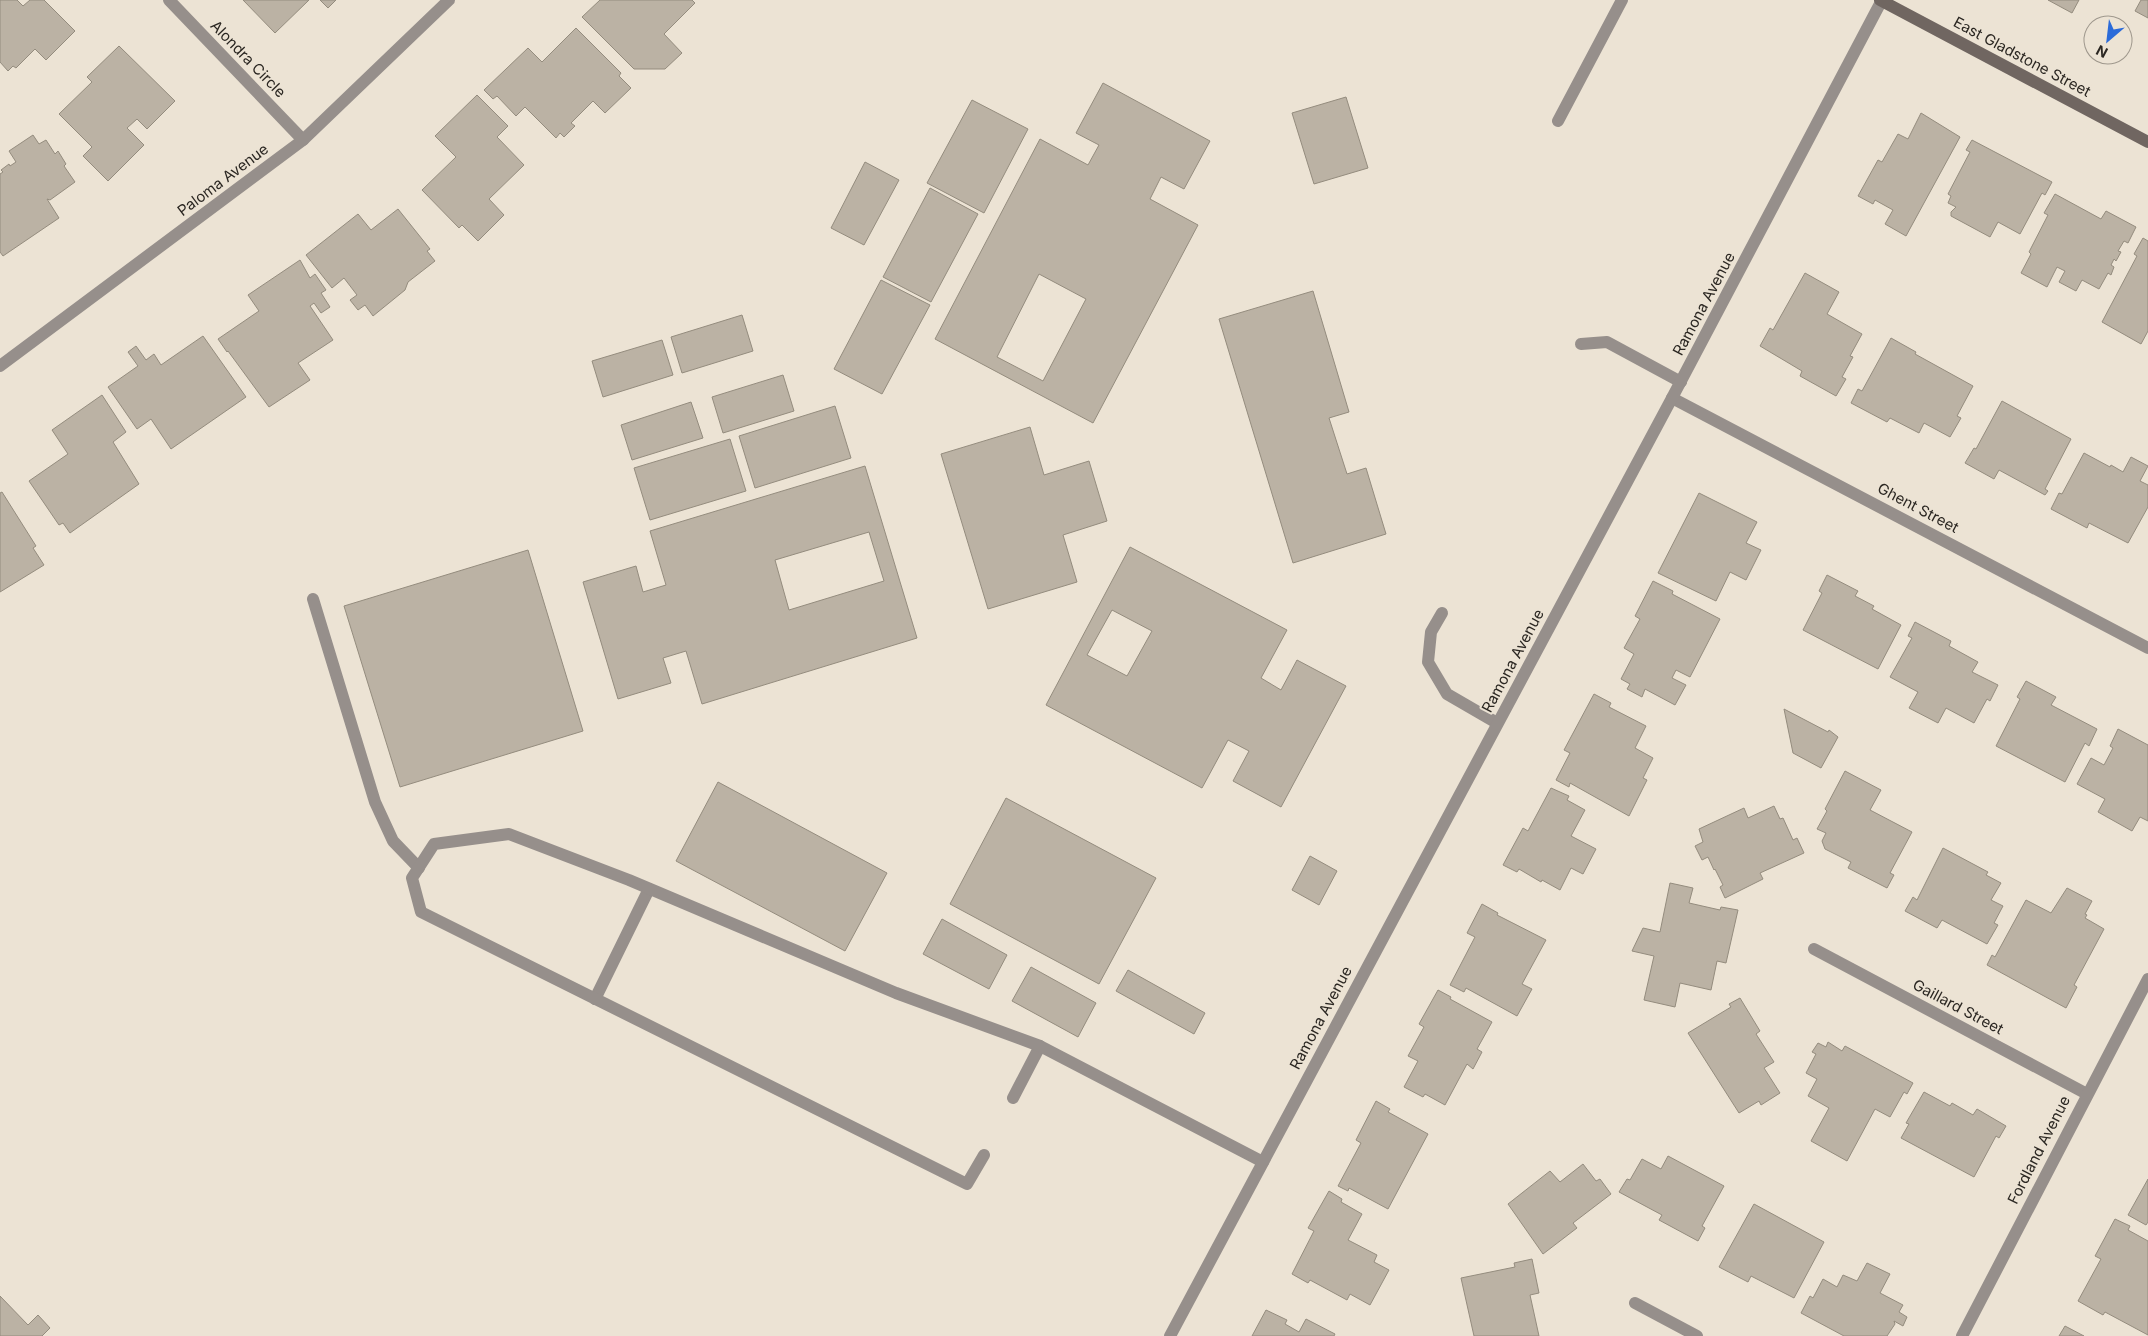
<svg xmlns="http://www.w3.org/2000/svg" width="2148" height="1336" font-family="Inter,sans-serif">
<rect width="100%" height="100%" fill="#ece3d4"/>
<g fill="#bbb2a4" stroke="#948c7e" fill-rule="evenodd">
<path d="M0 0H17L23 6 30 0H44L75 31 46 60 35 49 16 68 13 66 8 71 0 62Z"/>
<path d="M243 0H309L275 33Z"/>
<path d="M320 0H336L328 8Z"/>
<path d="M600 0H692L695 3 664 34 682 53 665 69H634L582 17Z"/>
<path d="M2048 0H2079L2072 13Z"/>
<path d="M2141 0H2148V18L2135 11Z"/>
<path d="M576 28 621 73 619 76 631 88 605 113 593 101 571 123 575 126 564 137 560 133 556 138 525 107 516 116 497 96 493 99 484 90 528 48 542 62Z"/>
<path d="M119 46 175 101 147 129 137 119 127 128 144 145 108 181 83 156 92 147 59 114 92 82 87 77Z"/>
<path d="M1103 83 1210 141 1184 189 1161 177 1150 199 1198 225 1093 423 935 339 1040 139 1088 165 1099 145 1076 133ZM1039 274 1086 299 1043 381 997 357Z"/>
<path d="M477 95 508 126 497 137 524 165 489 199 504 215 478 241 462 225 459 228 422 190 456 157 435 136Z"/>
<path d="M1346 97 1368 168 1314 184 1292 113Z"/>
<path d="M972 100 1028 129 984 213 927 183Z"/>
<path d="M1921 113 1960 137 1906 236 1885 224 1893 210 1875 200 1873 204 1858 196 1878 160 1882 162 1898 134 1908 139Z"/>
<path d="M33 135 39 144 46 140 55 154 58 151 66 164 64 166 75 182 50 200 47 199 59 218 3 256 0 252V174L3 172 1 170 9 164 10 166 16 162 9 151Z"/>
<path d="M1972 140 2052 182 2045 195 2042 193 2020 234 1998 222 1990 237 1951 216V212L1956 207 1948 203 1951 196 1948 194 1970 152 1966 150Z"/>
<path d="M865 162 899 180 864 245 831 228Z"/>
<path d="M930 188 978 214 931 302 883 277Z"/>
<path d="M2055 194 2101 219 2106 211 2136 227 2128 243 2124 241 2118 251 2121 252 2116 261 2114 259 2111 265 2114 267 2111 275 2108 273 2099 289 2082 280 2076 291 2059 282 2065 271 2057 267 2047 287 2021 273 2031 254 2029 252 2048 215 2044 213Z"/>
<path d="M398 209 430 249 427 251 435 261 408 282 405 290 373 316 365 305 358 310 350 300 357 295 344 278 332 288 306 255 358 214 371 230Z"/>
<path d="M2143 238 2148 241V331L2141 344 2102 322 2137 256 2134 254Z"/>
<path d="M300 260 310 278 315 274 326 290 321 293 330 307 321 313 314 303 310 306 333 340 298 363 310 380 269 407 228 351 227 352 218 339 259 311 248 295Z"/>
<path d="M1805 273 1839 292 1827 314 1862 334 1850 356 1853 357 1842 377 1846 379 1836 396 1800 376 1802 371 1760 346 1770 328 1773 330Z"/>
<path d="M881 280 930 305 882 394 834 369Z"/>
<path d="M1313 291 1349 412 1329 418 1347 474 1366 468 1386 534 1293 563 1219 319Z"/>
<path d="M742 315 753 351 682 373 671 337Z"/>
<path d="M203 336 246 397 171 449 151 419 137 429 108 387 138 366 128 352 136 346 146 360 154 354 161 365Z"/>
<path d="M1891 338 1916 352 1915 354 1973 386 1957 416 1961 418 1950 437 1924 423 1919 433 1890 418 1887 422 1851 403 1858 389 1862 391Z"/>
<path d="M662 340 673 375 603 397 592 361Z"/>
<path d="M783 375 794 411 723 433 712 397Z"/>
<path d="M102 395 126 432 113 442 139 484 70 533 63 523 59 525 29 481 68 454 52 430Z"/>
<path d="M2002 401 2071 439 2045 489 2048 491 2045 495 1999 470 1994 479 1965 463 1974 448 1976 449Z"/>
<path d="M691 402 703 438 632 460 621 425Z"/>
<path d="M835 406 851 458 755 488 739 436Z"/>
<path d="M1030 427 1044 475 1089 461 1107 521 1063 535 1077 582 988 609 941 454Z"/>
<path d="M730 439 746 491 650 520 634 468Z"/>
<path d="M2084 453 2110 467 2111 465 2123 472 2131 457 2148 466 2140 481 2148 485V507L2128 543 2089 523 2087 528 2051 509 2059 493 2062 494Z"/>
<path d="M865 466 917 638 702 704 686 651 663 658 671 683 618 699 583 582 636 566 643 592 666 585 650 531ZM869 532 884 581 789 610 775 560Z"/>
<path d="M2 492 36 546 33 548 44 565 0 592V493Z"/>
<path d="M1699 493 1757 522 1746 543 1761 550 1746 580 1730 572 1716 601 1658 573Z"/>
<path d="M1130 547 1287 630 1261 678 1281 690 1297 660 1346 686 1281 807 1233 781 1249 751 1228 740 1202 788 1046 705ZM1112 610 1152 631 1127 676 1087 655Z"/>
<path d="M528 550 583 731 400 787 344 606Z"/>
<path d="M1827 575 1858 591 1855 596 1874 606 1872 609 1901 625 1878 669 1803 630 1822 593 1819 591Z"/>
<path d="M1653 581 1673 591 1672 594 1720 619 1690 677 1676 670 1672 678 1686 685 1675 705 1645 689 1642 697 1627 689 1630 684 1621 679 1634 654 1624 648 1640 619 1635 616Z"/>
<path d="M1915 622 1951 641 1949 646 1978 662 1972 672 1998 685 1990 701 1987 699 1974 723 1946 708 1938 723 1909 708 1918 692 1890 677 1912 638 1908 636Z"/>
<path d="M2026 681 2056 697 2051 705 2097 729 2089 746 2085 743 2065 782 1996 746 2020 699 2017 697Z"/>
<path d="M1594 694 1611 703 1609 707 1646 726 1635 748 1653 758 1643 778 1647 780 1629 816 1570 783 1569 787 1556 780 1570 753 1564 750Z"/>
<path d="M1784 709 1828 732 1829 730 1838 737 1821 768 1793 753Z"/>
<path d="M2118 729 2148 745V821L2140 817 2132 831 2098 812 2105 799 2077 784 2091 758 2104 765 2113 748 2110 746Z"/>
<path d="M1845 771 1881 790 1870 810 1912 832 1890 873 1894 875 1887 888 1848 868 1851 862 1825 849 1822 841 1826 833 1817 829 1827 811 1825 809Z"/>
<path d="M718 782 887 873 845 951 676 861Z"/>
<path d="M1551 788 1569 796 1567 800 1585 810 1571 836 1596 849 1583 874 1571 868 1560 890 1542 880 1541 882 1519 869 1517 872 1503 865 1523 828 1528 831Z"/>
<path d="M1006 798 1156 878 1099 984 950 904Z"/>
<path d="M1774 806 1780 819 1783 818 1793 840 1797 838 1804 853 1760 873 1763 879 1725 898 1720 887 1723 885 1715 869 1714 870 1708 857 1702 860 1695 846 1703 842 1699 829 1744 808 1748 818Z"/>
<path d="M1943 848 1988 872 1986 875 2001 883 1991 900 2003 906 1994 923 1998 925 1987 944 1942 920 1937 928 1905 911 1913 897 1917 900Z"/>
<path d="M1310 856 1337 871 1319 905 1292 890Z"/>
<path d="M1670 883 1693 888 1689 903 1720 910 1721 907 1738 910 1726 963 1717 961 1711 990 1680 983 1675 1007 1644 1000 1654 956 1632 951 1643 928 1660 932Z"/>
<path d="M2067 888 2092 901 2085 914 2087 915 2085 918 2104 929 2074 985 2077 987 2066 1008 1987 965 1992 955 1995 957 2026 900 2051 913Z"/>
<path d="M1482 904 1498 913 1497 915 1546 940 1522 984 1532 989 1517 1016 1466 988 1464 992 1450 985 1475 937 1467 933Z"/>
<path d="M942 919 1007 955 989 989 923 954Z"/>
<path d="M1031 967 1096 1003 1078 1037 1012 1001Z"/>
<path d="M1128 970 1205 1013 1194 1034 1116 991Z"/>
<path d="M1438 990 1451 997 1450 999 1492 1022 1477 1049 1482 1052 1473 1069 1467 1064 1445 1105 1425 1094 1423 1097 1404 1087 1418 1061 1408 1056 1424 1027 1419 1024Z"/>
<path d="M1740 998 1760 1031 1756 1034 1774 1062 1764 1068 1780 1093 1761 1105 1759 1101 1739 1113 1688 1033 1731 1007 1729 1004Z"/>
<path d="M1828 1042 1842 1051 1845 1046 1913 1083 1907 1094 1904 1092 1890 1117 1875 1109 1847 1161 1811 1141 1829 1108 1808 1096 1817 1079 1806 1073 1816 1054 1812 1052 1818 1043 1826 1047Z"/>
<path d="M1924 1092 1950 1106 1952 1103 1973 1115 1977 1109 2006 1126 1999 1138 1996 1136 1974 1177 1901 1138 1909 1124 1906 1123Z"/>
<path d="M1376 1101 1390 1109 1388 1112 1428 1134 1388 1209 1349 1188 1348 1191 1338 1186 1361 1143 1356 1140Z"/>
<path d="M1668 1156 1724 1186 1702 1226 1705 1228 1698 1241 1659 1220 1662 1215 1619 1192 1627 1179 1630 1180 1642 1159 1661 1169Z"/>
<path d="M1583 1164 1596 1181 1600 1179 1611 1194 1573 1223 1577 1228 1543 1254 1508 1204 1550 1171 1560 1182Z"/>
<path d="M2148 1179V1222L2146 1225 2128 1215Z"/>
<path d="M1329 1191 1342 1199 1341 1202 1362 1214 1348 1240 1377 1255 1374 1262 1389 1270 1370 1305 1350 1294 1347 1300 1310 1280 1308 1283 1292 1274 1314 1231 1308 1228Z"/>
<path d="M1754 1204 1824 1242 1794 1298 1751 1276 1748 1282 1719 1267Z"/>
<path d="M2115 1219 2130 1226 2128 1230 2148 1241V1335L2105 1312 2103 1315 2078 1301 2101 1259 2095 1256Z"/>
<path d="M1532 1259 1539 1293 1530 1295 1539 1336H1474L1461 1278 1515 1267 1514 1263Z"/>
<path d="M1867 1263 1890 1274 1880 1293 1903 1305 1899 1312 1907 1317 1903 1326 1894 1321 1895 1324 1887 1336H1844L1801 1313 1810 1296 1813 1298 1823 1279 1837 1287 1843 1275 1857 1281Z"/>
<path d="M0 1296 28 1325 38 1315 50 1328 42 1336H0Z"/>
<path d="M1266 1310 1287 1320 1285 1324 1299 1332 1306 1319 1335 1334 1334 1336H1252Z"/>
<path d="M2065 1326 2084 1336H2059Z"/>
</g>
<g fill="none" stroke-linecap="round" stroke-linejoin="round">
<g stroke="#968f8b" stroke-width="12">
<path d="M1558 121 1622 0"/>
<path d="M1581 344 1607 342 1681 382"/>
<path d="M313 599 375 802 393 841 419 868"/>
<path d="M1442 613 1431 632 1428 662 1447 694 1497 723"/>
<path d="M595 999 649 889"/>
<path d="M1013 1098 1040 1046"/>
<path d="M984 1155 967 1184 421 912 412 878 434 844 509 834 629 880 896 993 1040 1046 1263 1162"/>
</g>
<g stroke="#968f8b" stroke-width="12">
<path d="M169 0 303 140"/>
<path d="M0 366 303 140 449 0"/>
<path d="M1672 398 2148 648"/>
<path d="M1814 949 2087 1094"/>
<path d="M1635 1303 1697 1336"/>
<path d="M1170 1336 1672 398 1882 0"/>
<path d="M1962 1336 2148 979"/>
</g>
<path stroke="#706661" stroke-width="12" d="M1880 0 2148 142"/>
</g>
<g text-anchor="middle" stroke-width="4" stroke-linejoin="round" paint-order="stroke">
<g font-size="15" fill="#2b2722" stroke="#ece3d4">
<text transform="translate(2022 57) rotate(28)" y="5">East Gladstone Street</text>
<text transform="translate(248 59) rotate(46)" y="5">Alondra Circle</text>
<text transform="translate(223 180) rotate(-37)" y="5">Paloma Avenue</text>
<text transform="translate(1704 304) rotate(-62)" y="5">Ramona Avenue</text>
<text transform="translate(1918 508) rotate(28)" y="5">Ghent Street</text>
<text transform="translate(1513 661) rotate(-62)" y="5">Ramona Avenue</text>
<text transform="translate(1958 1007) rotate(28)" y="5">Gaillard Street</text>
<text transform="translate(1321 1018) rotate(-62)" y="5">Ramona Avenue</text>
<text transform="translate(2039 1150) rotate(-63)" y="5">Fordland Avenue</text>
</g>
</g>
<g transform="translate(2108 40) rotate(208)"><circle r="24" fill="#ece3d4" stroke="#9f988d"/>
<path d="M0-4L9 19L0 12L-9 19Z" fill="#2b6bd9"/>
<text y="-8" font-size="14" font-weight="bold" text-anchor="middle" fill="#2b2722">N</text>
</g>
</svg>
